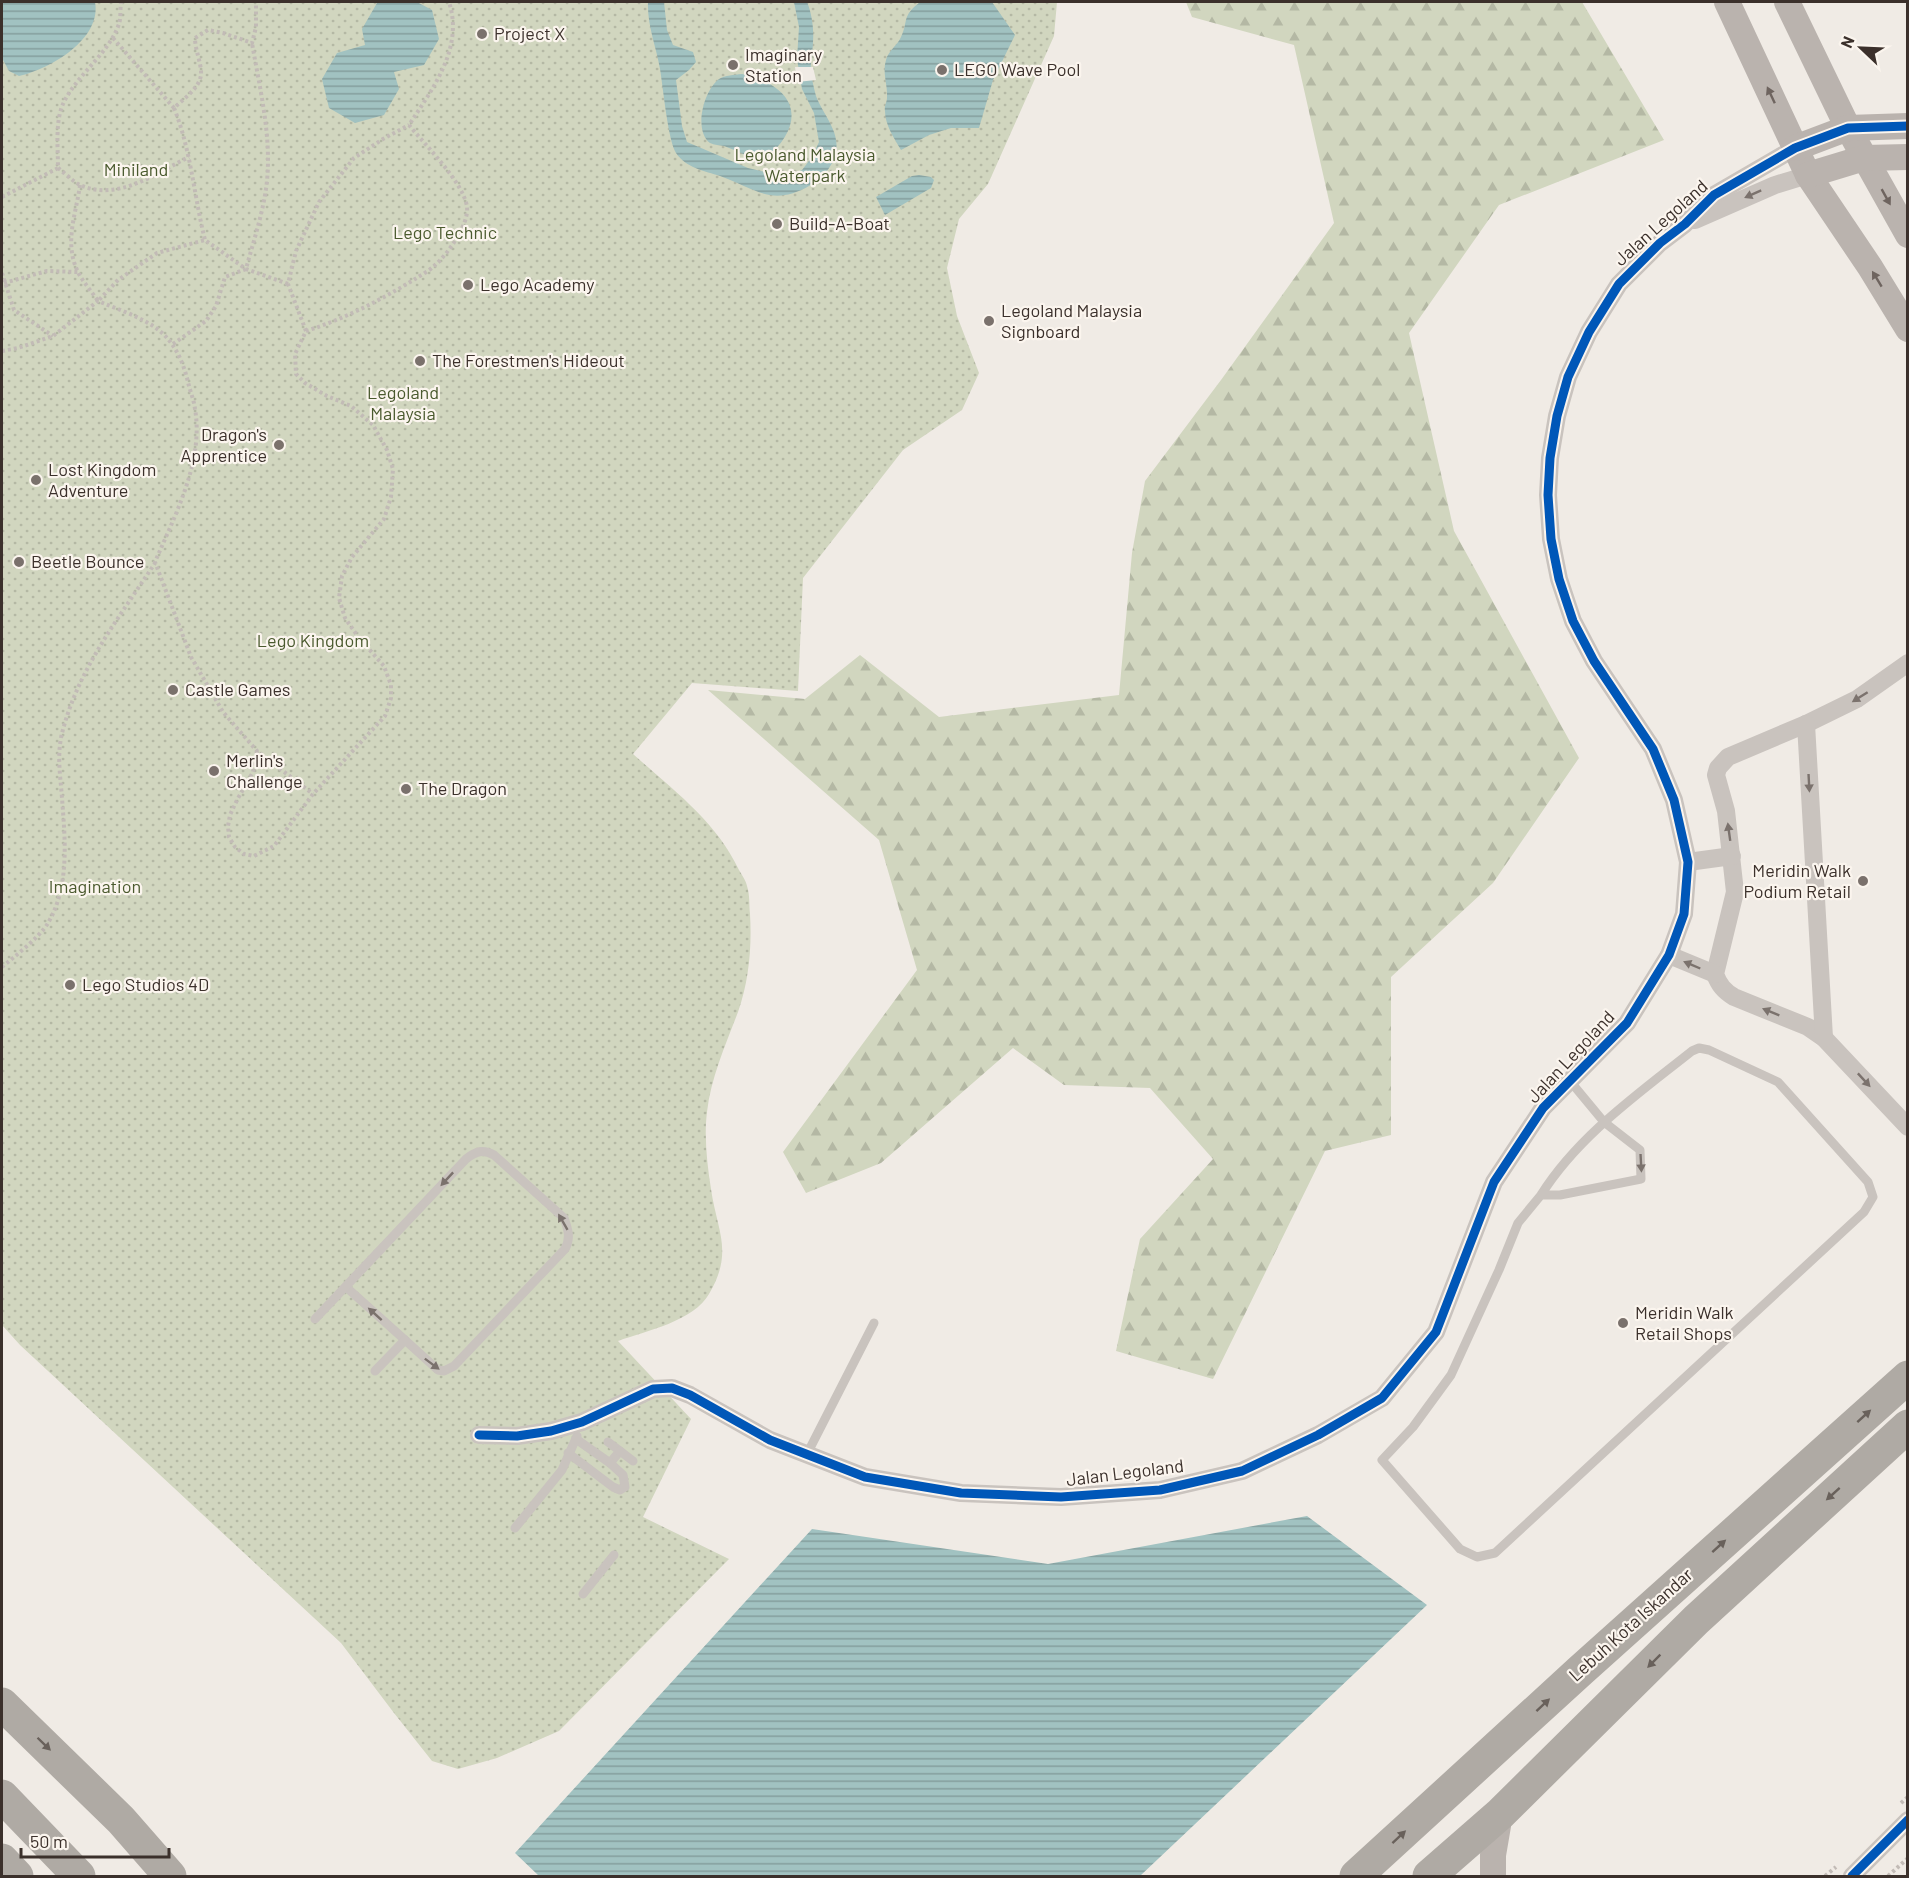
<svg xmlns="http://www.w3.org/2000/svg" width="1909" height="1878" font-family="Barlow,sans-serif">
<defs>
<pattern id="grass-dots" width="8" height="8" patternUnits="userSpaceOnUse" patternTransform="scale(1.5)"><rect width="8" height="8" fill="#d1d6bf"/><path d="M2 2h.1M6 6h.1" fill="none" stroke="#b4b8a4" stroke-width="1.8" stroke-linecap="round"/></pattern>
<pattern id="forest-firs" width="22" height="20" patternUnits="userSpaceOnUse" patternTransform="scale(1.5)"><rect width="22" height="20" fill="#d1d6bf"/><path d="M5 1l3.5 6h-7zM16 11l3.5 6h-7z" fill="#b4b8a4"/></pattern>
<pattern id="water-rules" width="6" height="5" patternUnits="userSpaceOnUse" patternTransform="scale(1.5)"><rect width="6" height="5" fill="#a1c2c1"/><path d="M0 2.5h6" fill="none" stroke="#849e9d"/></pattern>
</defs>
<rect width="100%" height="100%" fill="#f0ebe5"/>
<path fill="url(#grass-dots)" d="M2 2H1057L1054 36 988 184 959 219 947 268 957 316 979 373 962 410 903 450 803 578 798 691 692 683 633 754C673 790 716 821 739 870 742 875 746 881 747 886 750 895 749 905 750 914 752 947 749 981 738 1012 726 1044 711 1077 707 1112 704 1136 707 1164 711 1189 717 1231 734 1252 709 1294 694 1321 646 1331 618 1341L691 1419 643 1517 729 1559 559 1731 497 1758 458 1769 432 1761 394 1713 341 1643 20 1345 2 1325Z"/>
<path fill="url(#forest-firs)" d="M1186 2H1582L1664 140 1499 205 1409 333 1454 531 1579 758 1493 883 1391 977V1135L1325 1151 1213 1379 1116 1351 1140 1239 1213 1159 1150 1088 1064 1085 1013 1048 881 1163 806 1193 783 1152 917 970 879 840 708 690 805 699 860 655 939 717 1119 695 1132 553 1145 481 1221 380 1334 223 1294 45 1192 17Z"/>
<g fill="url(#water-rules)">
<path d="M2 2H95C102 39 50 69 19 76L9 71 2 58Z"/>
<path d="M382 2H417L432 10 439 39 424 65 394 72 399 89 384 115 355 123 329 108 322 79 337 53 365 45 362 29 377 3Z"/>
<path d="M648 2H664L667 30 673 45 693 52 696 62 689 70 676 80 682 126 687 142 748 168 769 173 789 175 802 170 812 157 819 142 814 113 802 89 797 59 799 27 794 2H807C812 14 814 29 813 42 813 51 810 60 811 69 811 77 814 88 816 96 823 115 842 133 835 155 832 168 821 179 809 186 772 207 756 189 720 176 705 171 686 168 676 153 668 140 663 87 660 69 656 46 647 25 648 2Z"/>
<path d="M920 2H992L1015 35 993 80 979 128H951L929 135 901 150C894 138 885 125 885 111 884 106 887 102 887 98 888 85 882 73 886 60 888 51 897 46 901 37 909 20 901 17 920 2Z"/>
<path d="M742 74C797 86 809 123 764 160 749 158 738 151 724 146 720 145 714 145 710 143 693 130 704 90 719 79 725 75 734 75 742 74Z"/>
<path d="M919 175 931 177 934 180 931 188 885 215 876 197 912 176Z"/>
<path d="M1307 1516 1427 1605 1140 1876H539L515 1853 812 1529 1048 1564Z"/>
</g>
<path fill="#f0ebe5" d="M795 67H813L816 80 797 82Z"/>
<g fill="none" stroke-linecap="round" stroke-linejoin="round">
<g stroke="#c2bbb6" stroke-width="4" stroke-dasharray="3 3" stroke-linecap="butt">
<path d="M113 38 174 108C183 99 199 89 201 75 202 65 195 50 195 38L208 30 223 33 252 43 256 27V2"/>
<path d="M174 108C191 150 194 196 205 240"/>
<path d="M58 168C65 173 72 181 80 185 118 202 156 173 189 157"/>
<path d="M80 185C76 215 63 244 79 274 84 283 92 292 98 301L118 280 157 253 205 240 246 269 288 284"/>
<path d="M2 197 58 168C58 148 55 122 63 104 77 74 108 55 119 24 121 18 120 9 121 2"/>
<path d="M2 273 14 310 53 336"/>
<path d="M4 283 47 271 78 272"/>
<path d="M306 331 288 284 296 251 319 202 354 158 383 139 409 125"/>
<path d="M173 344 206 321 216 306 225 277 246 269C253 243 262 216 266 189 273 141 260 90 252 43"/>
<path d="M2 351 18 348 53 336 98 301C117 309 139 316 156 328 174 341 183 361 188 382 190 391 194 400 195 409 204 461 175 515 155 562L191 657 223 712 257 751 313 794"/>
<path d="M257 751 253 772 237 800 230 815 228 826 229 837 235 847 244 854 254 856 274 846 313 794 385 716 391 698V685L384 666 359 638 345 618 339 598 342 576 352 557 384 519 391 497 393 469 387 450 373 425 351 406 327 396 305 383 296 374 295 354 306 331C344 319 381 300 415 279 421 275 429 271 434 266 447 255 469 225 467 207 464 183 425 145 409 125 433 88 464 48 449 2"/>
<path d="M2 967C14 957 40 937 48 923 70 886 65 839 62 798 60 771 56 752 64 726 81 665 121 615 155 563"/>
<path d="M1901 1803 1908 1797"/>
<path d="M1825 1876 1836 1867"/>
<path d="M1888 1876 1908 1858"/>
</g>
<g stroke="#c9c3be" stroke-width="9">
<path d="M1541 1195 1518 1223 1499 1270 1451 1375 1413 1427 1382 1460 1460 1549 1477 1557 1495 1553 1864 1212 1873 1197 1868 1182 1778 1082 1709 1050 1699 1048 1692 1051C1638 1094 1578 1136 1541 1195H1560L1641 1179 1640 1150 1604 1122 1570 1081"/>
<path d="M346 1287 405 1340"/>
<path d="M315 1319 466 1159C476 1151 483 1149 494 1155L564 1218C568 1229 571 1238 565 1249L454 1366 444 1371 438 1370 405 1340 375 1371"/>
<path d="M608 1442 620 1451 610 1463"/>
<path d="M620 1451 633 1461"/>
<path d="M568 1453 613 1487 620 1490 625 1487 623 1475 610 1463 576 1439"/>
<path d="M807 1454 874 1323"/>
<path d="M515 1528 562 1470 577 1436"/>
<path d="M583 1594 614 1555"/>
</g>
<g stroke="#c9c3be" stroke-width="18">
<path d="M1695 220 1775 185 1808 175"/>
<path d="M1908 663 1857 699 1806 724 1728 757 1718 768 1716 775 1726 811 1735 892 1715 974C1719 985 1724 991 1734 997L1808 1027 1824 1038 1908 1127"/>
<path d="M1806 724 1824 1038"/>
<path d="M1688 862 1732 856"/>
<path d="M1669 955 1715 974"/>
<path d="M479 1435 517 1436 551 1431 582 1422 653 1389 672 1388 690 1395 770 1440 865 1477 961 1493 1061 1497 1160 1490 1242 1471 1318 1435 1382 1398 1436 1332 1494 1182 1543 1108 1627 1023 1669 955 1684 914 1688 862 1674 800 1653 749 1594 661 1573 621 1559 579 1551 539 1548 495 1550 458 1557 416 1568 377 1589 332 1619 284 1660 243 1685 224 1714 195 1795 148"/>
<path d="M1852 1876 1908 1820"/>
</g>
<g stroke="#bab3ae" stroke-width="26">
<path d="M1727 2 1808 175 1870 267 1908 329"/>
<path d="M1787 2 1848 128 1908 235"/>
<path d="M1795 148 1848 128 1908 126"/>
<path d="M1808 175 1864 158 1908 157"/>
<path d="M1493 1876V1855L1500 1814"/>
</g>
<g stroke="#afaaa4" stroke-width="33">
<path d="M2 1704 121 1820 170 1876"/>
<path d="M2 1796 79 1876"/>
<path d="M2 1860 17 1876"/>
<path d="M1356 1876 1580 1671 1908 1377"/>
<path d="M1429 1876 1500 1814 1696 1620 1908 1426"/>
</g>
<defs>
<g id="cycleway">
<path d="M479 1435 517 1436 551 1431 582 1422 653 1389 672 1388 690 1395 770 1440 865 1477 961 1493 1061 1497 1160 1490 1242 1471 1318 1435 1382 1398 1436 1332 1494 1182 1543 1108 1627 1023 1669 955 1684 914 1688 862 1674 800 1653 749 1594 661 1573 621 1559 579 1551 539 1548 495 1550 458 1557 416 1568 377 1589 332 1619 284 1660 243 1685 224 1714 195 1795 148 1848 128 1908 126"/>
<path d="M1852 1876 1908 1820"/>
</g>
</defs>
<use href="#cycleway" stroke="#fbf5ee" stroke-width="13"/>
<use href="#cycleway" stroke="#0057b8" stroke-width="9"/>
</g>
<defs><path id="oneway-solid" d="M-6-.8H1V-3.2L6.5 0L1 3.2V.8H-6Z" transform="scale(1.5)"/></defs>
<g fill="#6e645f">
<use href="#oneway-solid" transform="translate(1771 95) rotate(-115)"/>
<use href="#oneway-solid" transform="translate(1886 197) rotate(61)"/>
<use href="#oneway-solid" transform="translate(1877 279) rotate(-121)"/>
</g>
<g fill="#7b726d">
<use href="#oneway-solid" transform="translate(1753 194) rotate(156)"/>
<use href="#oneway-solid" transform="translate(1860 697) rotate(148)"/>
<use href="#oneway-solid" transform="translate(1809 783) rotate(87)"/>
<use href="#oneway-solid" transform="translate(1729 832) rotate(-98)"/>
<use href="#oneway-solid" transform="translate(1692 965) rotate(-157)"/>
<use href="#oneway-solid" transform="translate(1771 1012) rotate(-158)"/>
<use href="#oneway-solid" transform="translate(1864 1080) rotate(47)"/>
<use href="#oneway-solid" transform="translate(1641 1163) rotate(87)"/>
<use href="#oneway-solid" transform="translate(447 1179) rotate(133)"/>
<use href="#oneway-solid" transform="translate(563 1222) rotate(-120)"/>
<use href="#oneway-solid" transform="translate(375 1314) rotate(-138)"/>
<use href="#oneway-solid" transform="translate(432 1364) rotate(37)"/>
</g>
<g fill="#69615b">
<use href="#oneway-solid" transform="translate(1864 1416) rotate(-42)"/>
<use href="#oneway-solid" transform="translate(1833 1494) rotate(138)"/>
<use href="#oneway-solid" transform="translate(1719 1546) rotate(-42)"/>
<use href="#oneway-solid" transform="translate(1654 1661) rotate(135)"/>
<use href="#oneway-solid" transform="translate(1543 1705) rotate(-43)"/>
<use href="#oneway-solid" transform="translate(44 1744) rotate(44)"/>
<use href="#oneway-solid" transform="translate(1399 1837) rotate(-43)"/>
</g>
<g fill="#7a716c" stroke="#fbf5ee" stroke-width="2">
<circle cx="482" cy="34" r="6"/>
<circle cx="733" cy="65" r="6"/>
<circle cx="942" cy="70" r="6"/>
<circle cx="777" cy="224" r="6"/>
<circle cx="468" cy="285" r="6"/>
<circle cx="989" cy="321" r="6"/>
<circle cx="420" cy="361" r="6"/>
<circle cx="279" cy="445" r="6"/>
<circle cx="36" cy="480" r="6"/>
<circle cx="19" cy="562" r="6"/>
<circle cx="173" cy="690" r="6"/>
<circle cx="214" cy="771" r="6"/>
<circle cx="406" cy="789" r="6"/>
<circle cx="1863" cy="881" r="6"/>
<circle cx="70" cy="985" r="6"/>
<circle cx="1623" cy="1323" r="6"/>
</g>
<g text-anchor="middle" stroke-width="4.5" stroke-linejoin="round" paint-order="stroke">
<g font-size="18" fill="#3b302b" stroke="#fbf5ee" text-anchor="start">
<text x="494" y="40">Project X</text>
<text x="745" y="61">Imaginary<tspan x="745" dy="21">Station</tspan></text>
<text x="954" y="76">LEGO Wave Pool</text>
<text x="789" y="230">Build-A-Boat</text>
<text x="480" y="291">Lego Academy</text>
<text x="1001" y="317">Legoland Malaysia<tspan x="1001" dy="21">Signboard</tspan></text>
<text x="432" y="367">The Forestmen's Hideout</text>
<text x="267" y="441" text-anchor="end">Dragon's<tspan x="267" dy="21">Apprentice</tspan></text>
<text x="48" y="476">Lost Kingdom<tspan x="48" dy="21">Adventure</tspan></text>
<text x="31" y="568">Beetle Bounce</text>
<text x="185" y="696">Castle Games</text>
<text x="226" y="767">Merlin's<tspan x="226" dy="21">Challenge</tspan></text>
<text x="418" y="795">The Dragon</text>
<text x="1851" y="877" text-anchor="end">Meridin Walk<tspan x="1851" dy="21">Podium Retail</tspan></text>
<text x="82" y="991">Lego Studios 4D</text>
<text x="1635" y="1319">Meridin Walk<tspan x="1635" dy="21">Retail Shops</tspan></text>
</g>
<g font-size="18" fill="#4a5a2e" stroke="#fbf5ee">
<text x="805" y="161">Legoland Malaysia<tspan x="805" dy="21">Waterpark</tspan></text>
<text x="136" y="176">Miniland</text>
<text x="445" y="239">Lego Technic</text>
<text x="403" y="399">Legoland<tspan x="403" dy="21">Malaysia</tspan></text>
<text x="313" y="647">Lego Kingdom</text>
<text x="95" y="893">Imagination</text>
</g>
<g font-size="18" fill="#3b302b" stroke="#fbf5ee">
<text transform="translate(1661 223) rotate(-42)" y="6">Jalan Legoland</text>
<text transform="translate(1571 1057) rotate(-47)" y="6">Jalan Legoland</text>
<text transform="translate(1125 1473) rotate(-7)" y="6">Jalan Legoland</text>
<text transform="translate(1631 1625) rotate(-42)" y="6">Lebuh Kota Iskandar</text>
</g>
</g>
<rect width="1909" height="1878" fill="none" stroke="#3b302b" stroke-width="6"/>
<g transform="translate(1861 48) rotate(293)" stroke="#fbf5ee" stroke-width="4.5" paint-order="stroke">
<path d="M0-4.5L10 22L0 15L-10 22Z" fill="#3b302b"/>
<text y="-9" font-size="16" font-weight="bold" text-anchor="middle" fill="#3b302b">N</text>
</g>
<path d="M21 1848v9h148v-9" fill="none" stroke="#3b302b" stroke-width="3"/>
<text x="30" y="1848" font-size="18" fill="#3b302b" stroke="#fbf5ee" stroke-width="4.5" paint-order="stroke">50 m</text>
</svg>
